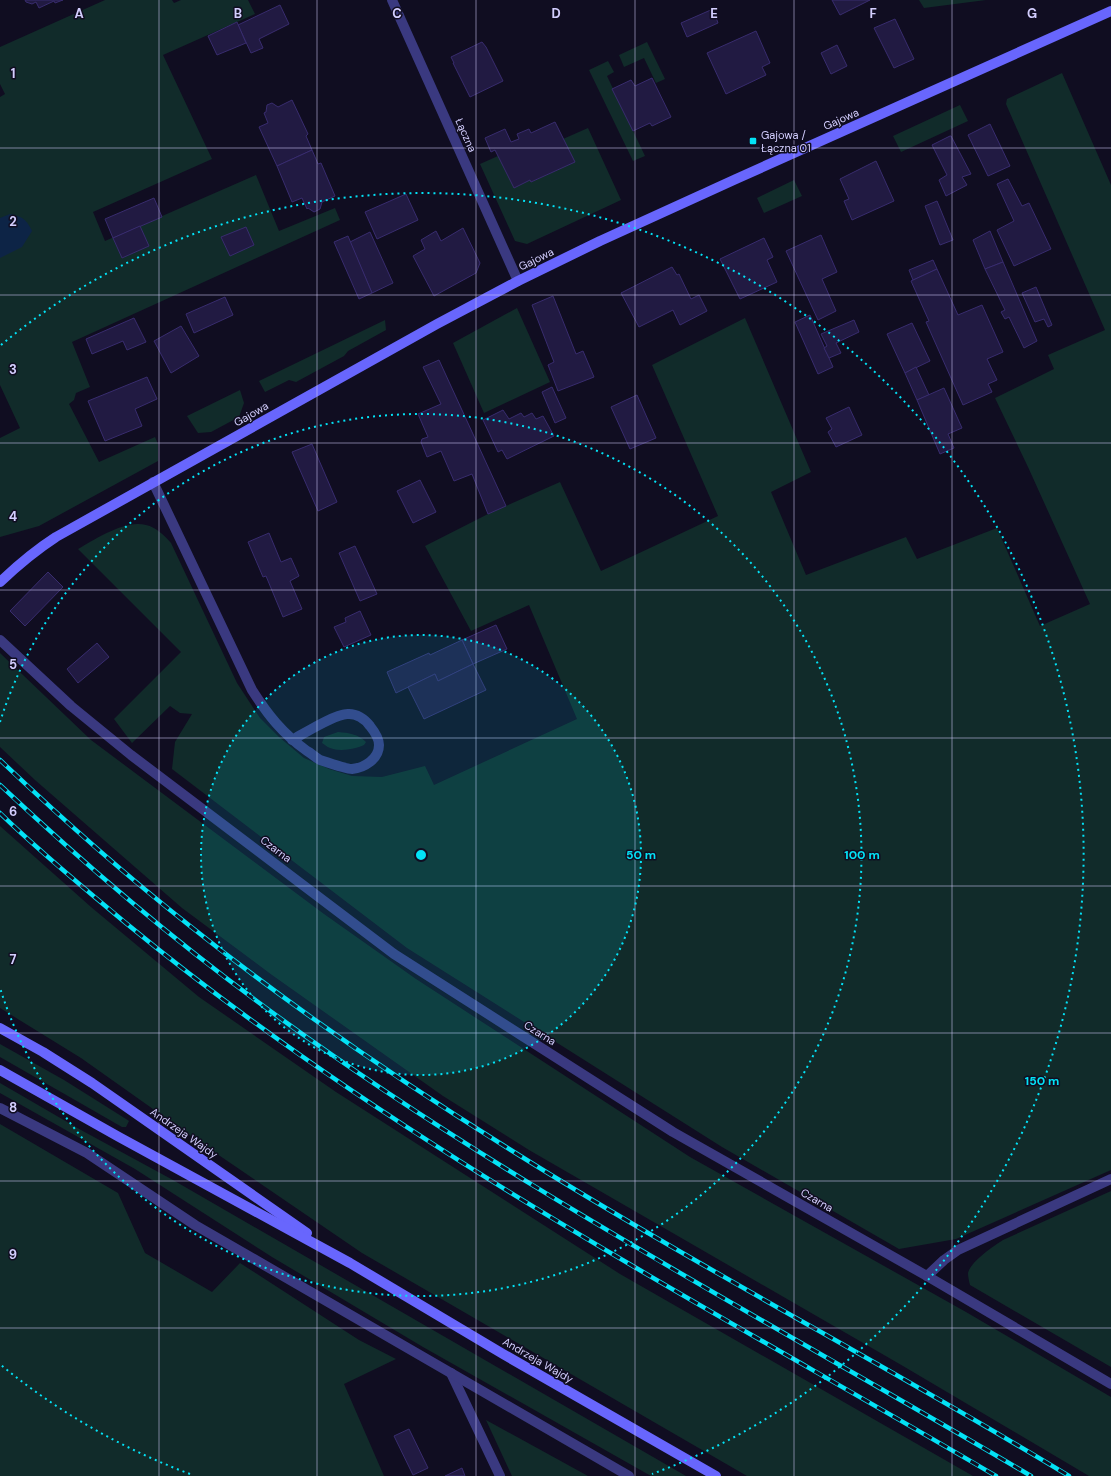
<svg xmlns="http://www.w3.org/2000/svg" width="1111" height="1476" font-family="'DM Sans',sans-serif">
<rect width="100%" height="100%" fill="#100d21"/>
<g fill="#112b2a">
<path d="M105 0H172L174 3 181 0H248L255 14 163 55 212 159 93 212 105 241 256 175 279 231 335 208 340 220 72 342 90 387 76 393 74 400 69 404 99 462 155 437 158 444V461L39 526 0 537V438L20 428 0 385V97L5 94 0 84V47Z"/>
<path d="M919 0H986L924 8Z"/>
<path d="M647 42 665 79 656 83 644 58 624 67 619 55Z"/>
<path d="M608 61 614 72 607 76 645 156 633 161 589 70Z"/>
<path d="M1062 73 1111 185V1170L956 1239 899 1249 722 1147 407 948 172 769 175 742 192 714 180 713 170 706 132 743 114 719 181 652 78 549C95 539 126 519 146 525 156 527 165 536 171 543L237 683 260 718 279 737 304 758 329 769 352 776 382 777 425 766 434 785 577 719 529 605 471 631 425 546 488 514 560 482 601 571 718 516 652 365 745 318 811 472 771 492 806 575 906 537 917 559 997 528 1040 626 1090 604 1028 467 995 398 1054 369 1048 355 1105 330 1006 104 1007 99Z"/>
<path d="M960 105 968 121 901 152 893 136Z"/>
<path d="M588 128 621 200 527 244 515 241 480 164 498 156 514 188 530 180 531 182 574 162 563 139Z"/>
<path d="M794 180 802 196 764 213 757 198Z"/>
<path d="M517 308 550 382 484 413 453 343Z"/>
<path d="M385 320 386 330 348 351 344 356 296 382 289 380 265 392 259 381Z"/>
<path d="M240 390 244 403 239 417 211 432 198 433 187 416Z"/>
<path d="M0 653 91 740 324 914 416 979 690 1157 966 1312 1111 1397V1476H1089L903 1366 529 1150 443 1096 272 975 182 908 35 780 0 747Z"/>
<path d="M338 732C349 733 358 734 366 742L364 745C355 749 340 752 330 748 327 747 324 744 322 743L324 737Z"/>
<path d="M0 826 91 907 199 997 336 1092 620 1274 973 1476H747L362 1253 201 1143 81 1058 0 1008Z"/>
<path d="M0 1044 64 1080 126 1119 129 1121 126 1127H122L0 1057Z"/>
<path d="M0 1083 81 1130 173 1180 686 1476H651L423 1347 272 1257 135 1169 0 1093Z"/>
<path d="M0 1124 118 1193 145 1253 212 1292 240 1263 359 1340 396 1359 344 1384 384 1476H0Z"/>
<path d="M1111 1191V1367L970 1285C969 1282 968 1276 968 1273 971 1261 994 1246 1003 1240Z"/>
<path d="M486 1420 588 1476H512Z"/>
</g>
<path fill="#0d2446" d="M10 214C23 217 26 219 32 231L22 247 0 258V218Z"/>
<g fill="#211a42" stroke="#382c6e">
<path d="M25 0H63L55 3 54 1 39 8 36 2 32 4 26 2Z"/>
<path d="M832 0H870L840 15Z"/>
<path d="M280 5 289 24 259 39 263 48 251 53 238 25Z"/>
<path d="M713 9 718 23 687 37 681 23Z"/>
<path d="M895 19 914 59 894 68 874 28Z"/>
<path d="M237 22 246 43 217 55 208 36Z"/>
<path d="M756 31 770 63 762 67 766 75 726 94 707 53Z"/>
<path d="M482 42 486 47 503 81 470 97 453 63H454L451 57Z"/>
<path d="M837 45 847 66 831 74 821 53Z"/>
<path d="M652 78 671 117 652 126 650 123 633 131 612 89 631 80 635 86Z"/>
<path d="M292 100 308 134 306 136 312 150 277 166 259 127 268 123 264 113 266 112 267 105 272 103 278 107Z"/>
<path d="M555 122 575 162 531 182 530 180 514 188 495 150 491 152 485 138 505 129 511 142 519 139 517 134 529 129 531 133Z"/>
<path d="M990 124 1010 166 988 176 968 135Z"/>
<path d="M950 136H951L971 174 962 177 967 185 946 196 939 180 947 175 932 145Z"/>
<path d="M312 150 318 164 321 163 335 196 322 202 320 209 314 212 308 208 307 209 302 198 292 202 277 166Z"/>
<path d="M876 161 894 201 852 220 844 201 849 199 840 179Z"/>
<path d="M1008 179 1022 206 1029 203 1051 249 1014 266 997 230 1014 221 997 184Z"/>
<path d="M406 194 418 220 377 239 365 212Z"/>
<path d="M154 198 162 217 113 238 105 219Z"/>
<path d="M937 201 953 240 940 245 925 206Z"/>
<path d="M140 226 149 246 122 258 113 238Z"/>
<path d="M246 227 254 245 230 256 221 237Z"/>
<path d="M463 228 480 263 476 273 434 296 413 256 425 249 421 240 436 231 441 241Z"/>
<path d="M990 231 1003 262 985 269 973 240Z"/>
<path d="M370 232 393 283 372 293 350 242Z"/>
<path d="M821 235 837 272 822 279 836 311 818 320 786 251Z"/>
<path d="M348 236 372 293 359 299 334 242Z"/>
<path d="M764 238 773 257 767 260 777 282 740 299 720 259Z"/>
<path d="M933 260 937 269 913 280 909 270Z"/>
<path d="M1003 262 1037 341 1024 348 1009 317 1005 319 1001 312 1005 310 985 269Z"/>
<path d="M672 267 677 275 679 274 691 299 699 295 707 311 680 325 673 310 639 327 621 293Z"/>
<path d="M937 269 958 315 982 305 1003 352 987 359 997 380 988 384 992 392 963 405 926 322 929 321 911 281Z"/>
<path d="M1036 287 1052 325 1048 327 1044 319 1035 322 1022 293Z"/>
<path d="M553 296 576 354 583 351 594 377 558 391 548 365 554 362 532 305Z"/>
<path d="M225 297 233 315 194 333 186 314Z"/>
<path d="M810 315 833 367 818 374 795 322Z"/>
<path d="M134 318 146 342 127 350 123 341 92 354 86 339Z"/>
<path d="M854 320 859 332 836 343 841 353 829 358 824 348 827 346 821 334Z"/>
<path d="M912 323 930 361 905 373 887 334Z"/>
<path d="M181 326 199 356 171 373 154 341Z"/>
<path d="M439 360 506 506 488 514 472 474 454 481 441 451 427 457 421 442 422 439 428 437 418 414 441 404 423 367Z"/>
<path d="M916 367 929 395 917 400 905 373Z"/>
<path d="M147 377 157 399 135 409 142 426 105 441 88 401Z"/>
<path d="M552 387 566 418 555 423 542 392Z"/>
<path d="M944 388 962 428 948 434 954 448 940 454 917 400Z"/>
<path d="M637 395 656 438 630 449 611 407Z"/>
<path d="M849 407 862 435 836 447 828 432 832 429 826 418Z"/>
<path d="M503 410 509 419 521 413 524 417 532 413 536 419 543 416 554 436 507 459 502 450 498 452 483 420Z"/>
<path d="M312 444 337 502 318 511 292 452Z"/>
<path d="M420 480 436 512 413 523 397 491Z"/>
<path d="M269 533 281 562 291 558 299 576 290 581 302 609 283 617 266 576 263 577 248 542Z"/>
<path d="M355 546 377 594 360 601 339 553Z"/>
<path d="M48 572 63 587 25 626 10 611Z"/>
<path d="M360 611 371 635 344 647 334 627 346 622 345 618Z"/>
<path d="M496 625 507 649 473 664 462 640Z"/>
<path d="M462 640 473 664 438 681 435 674 396 693 387 672 429 653 430 655Z"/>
<path d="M97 643 109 657 78 683 67 669Z"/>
<path d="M473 664 486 690 424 719 408 687 435 674 438 681Z"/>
<path d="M409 1429 428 1468 413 1475 394 1436Z"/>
<path d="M462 1468 465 1476H445Z"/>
</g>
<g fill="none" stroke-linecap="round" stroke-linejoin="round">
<g stroke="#3a3980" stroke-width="10">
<path d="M153 482 252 690C268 715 282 733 307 751 311 753 315 757 320 760 326 762 346 769 352 769 364 768 379 759 379 745 379 739 374 731 370 726 365 719 356 713 347 714 333 715 305 733 292 740"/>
<path d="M451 1373 500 1476"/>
</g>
<g stroke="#3a3980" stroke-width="10">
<path d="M392 0 518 281"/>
<path d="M0 640 71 706 131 755 394 954 673 1132 927 1276 1111 1384"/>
<path d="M0 1108 87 1153 195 1225 629 1476"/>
<path d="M927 1276 944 1260 958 1250 1111 1179"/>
</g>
<g stroke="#6866fd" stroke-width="10">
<path d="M0 582C18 565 36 550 56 537L437 324 518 281 600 241 736 179 1111 11"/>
<path d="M0 1028 43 1052 92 1083 307 1233"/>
<path d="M0 1070 119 1137 350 1263 503 1354 716 1476"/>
</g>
<defs>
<g id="rail">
<path d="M0 760C61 818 124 874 190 926 293 1008 403 1083 514 1152 696 1266 886 1365 1069 1476"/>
<path d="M0 785C82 862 167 935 258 1002 502 1182 771 1322 1031 1476"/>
<path d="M0 813C40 852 84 888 127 924 393 1143 700 1302 996 1476"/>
</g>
</defs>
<use href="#rail" stroke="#03e2f6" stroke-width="4.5"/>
<use href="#rail" stroke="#100d21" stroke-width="3" stroke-dasharray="9" stroke-linecap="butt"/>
</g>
<path fill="none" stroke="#d3cefe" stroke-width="1" stroke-opacity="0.55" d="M159 0V1476M317 0V1476M476 0V1476M635 0V1476M794 0V1476M952 0V1476M0 148H1111M0 295H1111M0 443H1111M0 590H1111M0 738H1111M0 886H1111M0 1033H1111M0 1181H1111M0 1328H1111"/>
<circle cx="421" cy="855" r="220" fill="#03e2f6" fill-opacity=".12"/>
<g fill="none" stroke="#03e2f6" stroke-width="2" stroke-dasharray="2 4">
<circle cx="421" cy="855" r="220"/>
<path d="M0 722A441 441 0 1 1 0 988"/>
<path d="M190 1474A661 661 0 0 1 1 1365M1 345A661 661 0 1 1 652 1474"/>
</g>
<rect fill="#03e2f6" stroke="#100d21" stroke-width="1.5" x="749" y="137" width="8" height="8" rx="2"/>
<g text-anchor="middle" stroke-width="3" stroke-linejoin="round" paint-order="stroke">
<g font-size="11" fill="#d3cefe" stroke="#100d21">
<text transform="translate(841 119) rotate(-24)" y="4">Gajowa</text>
<text transform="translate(466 135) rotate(66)" y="4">Łączna</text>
<text transform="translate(536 259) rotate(-26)" y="4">Gajowa</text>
<text transform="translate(251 414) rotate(-30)" y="4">Gajowa</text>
<text transform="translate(276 849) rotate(37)" y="4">Czarna</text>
<text transform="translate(540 1033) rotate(32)" y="4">Czarna</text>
<text transform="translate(184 1133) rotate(35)" y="4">Andrzeja Wajdy</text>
<text transform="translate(817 1200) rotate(30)" y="4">Czarna</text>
<text transform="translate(538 1360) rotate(30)" y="4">Andrzeja Wajdy</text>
</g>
<g font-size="11" fill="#d3cefe" stroke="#100d21" text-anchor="start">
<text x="761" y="139">Gajowa /<tspan x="761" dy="13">Łączna 01</tspan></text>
</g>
</g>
<g font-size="13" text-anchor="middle" font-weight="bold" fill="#d3cefe" stroke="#100d21" stroke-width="3" stroke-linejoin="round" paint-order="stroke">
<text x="79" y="18">A</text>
<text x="238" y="18">B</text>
<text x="397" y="18">C</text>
<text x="556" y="18">D</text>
<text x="714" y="18">E</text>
<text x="873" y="18">F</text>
<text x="1032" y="18">G</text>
<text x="13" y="78">1</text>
<text x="13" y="226">2</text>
<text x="13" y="374">3</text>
<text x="13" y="521">4</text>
<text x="13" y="669">5</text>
<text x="13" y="816">6</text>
<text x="13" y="964">7</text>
<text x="13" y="1112">8</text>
<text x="13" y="1259">9</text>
</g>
<circle cx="421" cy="855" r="6" fill="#03e2f6" stroke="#100d21" stroke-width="2"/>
<g font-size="12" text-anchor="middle" font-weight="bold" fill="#03e2f6" stroke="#100d21" stroke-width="3" stroke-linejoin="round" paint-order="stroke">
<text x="641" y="859">50 m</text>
<text x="862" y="859">100 m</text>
<text x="1042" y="1085">150 m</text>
</g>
</svg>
